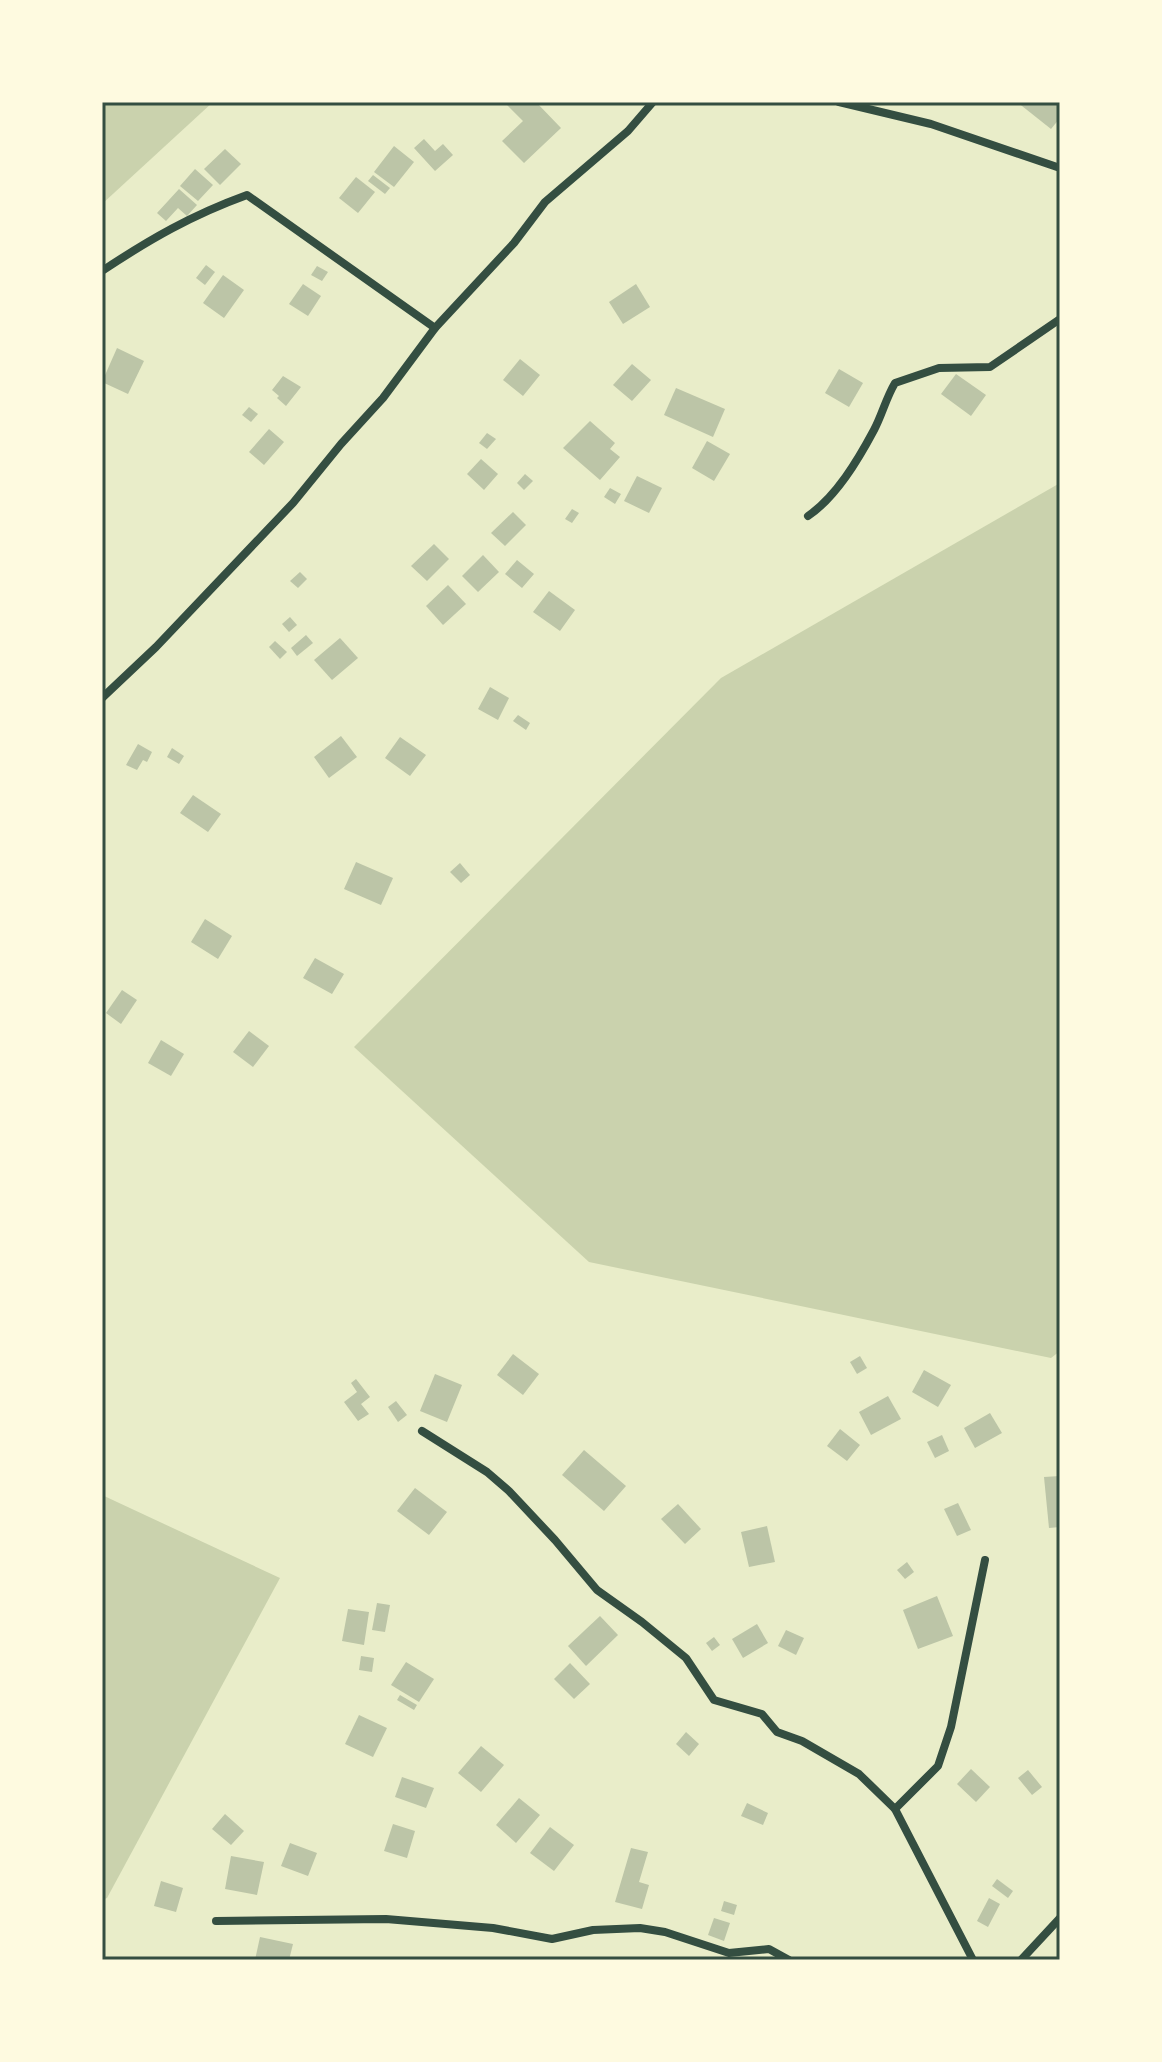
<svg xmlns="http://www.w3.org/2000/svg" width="1162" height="2062" font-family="Inter,sans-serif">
<rect width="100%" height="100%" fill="#e9edc9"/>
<g fill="#cad2ad">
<path d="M102 102H213L102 204Z"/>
<path d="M1060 483V1351L1051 1358 589 1262 354 1047 721 678Z"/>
<path d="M102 1495 280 1578 107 1898 102 1900Z"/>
</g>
<g fill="#bcc5a7">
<path d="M509 102H536L561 128 524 163 502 141 523 121 506 104Z"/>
<path d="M1017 102H1060V118L1051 129Z"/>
<path d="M424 139 435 151 443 144 453 155 435 171 414 148Z"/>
<path d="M394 146 414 162 394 187 374 172Z"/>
<path d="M225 149 241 164 220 185 204 169Z"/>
<path d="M195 169 213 185 198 201 180 186Z"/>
<path d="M373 175 390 188 385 194 368 181Z"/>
<path d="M356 177 375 192 358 213 339 198Z"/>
<path d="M179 189 197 205 187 216 178 208 166 221 157 213Z"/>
<path d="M206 265 215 272 205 285 196 278Z"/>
<path d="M317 266 328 272 322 281 311 275Z"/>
<path d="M223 275 244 290 224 318 203 303Z"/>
<path d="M303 284 321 296 308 316 289 304Z"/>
<path d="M636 284 650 307 623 324 609 302Z"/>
<path d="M117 348 144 361 128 394 102 382Z"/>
<path d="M520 359 540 375 523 396 503 380Z"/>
<path d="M632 364 651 380 632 401 613 385Z"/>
<path d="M839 369 863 383 849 407 825 393Z"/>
<path d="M956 374 986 395 971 416 941 394Z"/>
<path d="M283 376 301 387 286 406 277 398 279 396 272 390Z"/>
<path d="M676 388 725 409 713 437 664 415Z"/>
<path d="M249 407 258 414 251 422 242 415Z"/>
<path d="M590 421 615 443 610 449 620 457 600 480 563 448Z"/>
<path d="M269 429 284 442 264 465 249 452Z"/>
<path d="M487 433 496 439 487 449 479 443Z"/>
<path d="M707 441 730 454 714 481 692 468Z"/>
<path d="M481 459 498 474 484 490 467 474Z"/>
<path d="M525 474 533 481 524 490 517 483Z"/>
<path d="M637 476 662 488 649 513 624 501Z"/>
<path d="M610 488 621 494 615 504 604 497Z"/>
<path d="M572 509 579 513 572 523 565 519Z"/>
<path d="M513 512 526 525 505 546 491 533Z"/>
<path d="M434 544 449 559 427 581 411 566Z"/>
<path d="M483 555 499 572 478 592 462 576Z"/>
<path d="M517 560 534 574 522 588 505 574Z"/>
<path d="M300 572 307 579 298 588 290 581Z"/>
<path d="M448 585 466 604 443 625 426 606Z"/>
<path d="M549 591 575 610 560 631 533 612Z"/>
<path d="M290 617 297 625 289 632 282 624Z"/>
<path d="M306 635 313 643 297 656 291 648Z"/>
<path d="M340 638 358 658 332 680 314 660Z"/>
<path d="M275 641 287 652 280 659 269 647Z"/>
<path d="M490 687 509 698 498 720 478 709Z"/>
<path d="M518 715 530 723 526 730 513 721Z"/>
<path d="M341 736 357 757 329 778 314 757Z"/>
<path d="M400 737 426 755 410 776 385 758Z"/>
<path d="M138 744 152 752 147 762 143 760 137 770 126 765Z"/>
<path d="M172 748 184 756 179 764 167 757Z"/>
<path d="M193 795 221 814 208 832 180 813Z"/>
<path d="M356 862 393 878 381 905 344 889Z"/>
<path d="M460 863 470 875 461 883 450 872Z"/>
<path d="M205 919 232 936 218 959 191 942Z"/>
<path d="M315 958 344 974 332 994 303 978Z"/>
<path d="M122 990 137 1000 121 1024 106 1013Z"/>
<path d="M249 1031 269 1046 253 1067 233 1052Z"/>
<path d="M161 1040 184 1054 171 1076 148 1063Z"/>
<path d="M513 1354 539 1374 523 1395 497 1375Z"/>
<path d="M860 1356 867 1368 857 1374 850 1362Z"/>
<path d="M924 1370 951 1385 938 1407 912 1392Z"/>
<path d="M435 1374 462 1385 447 1422 420 1411Z"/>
<path d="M356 1379 370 1397 361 1404 369 1414 358 1421 344 1402 357 1392 351 1383Z"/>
<path d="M888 1396 901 1419 871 1435 859 1412Z"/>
<path d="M396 1401 407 1415 398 1422 388 1407Z"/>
<path d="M990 1413 1002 1433 975 1448 964 1428Z"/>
<path d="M840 1429 860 1445 847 1461 827 1446Z"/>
<path d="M942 1435 949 1451 935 1458 927 1442Z"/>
<path d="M584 1450 626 1486 604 1511 562 1475Z"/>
<path d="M1060 1476V1527L1049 1528 1044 1477Z"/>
<path d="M415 1488 447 1512 429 1535 397 1511Z"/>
<path d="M958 1503 971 1530 957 1536 944 1509Z"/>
<path d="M678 1504 701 1529 685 1544 661 1519Z"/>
<path d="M767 1526 775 1562 749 1567 741 1532Z"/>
<path d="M907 1562 914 1572 905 1579 897 1570Z"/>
<path d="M937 1596 953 1636 918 1649 903 1610Z"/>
<path d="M377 1603 390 1605 385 1632 372 1630Z"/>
<path d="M348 1609 369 1612 364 1645 342 1641Z"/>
<path d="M600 1616 618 1635 586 1666 568 1646Z"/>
<path d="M757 1624 768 1643 743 1658 732 1639Z"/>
<path d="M786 1630 804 1638 796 1655 778 1646Z"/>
<path d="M714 1637 720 1645 712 1651 706 1643Z"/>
<path d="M361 1656 374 1658 372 1672 359 1670Z"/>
<path d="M406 1662 434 1679 419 1702 391 1685Z"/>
<path d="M570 1663 590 1684 574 1699 554 1679Z"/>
<path d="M400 1695 417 1705 414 1710 397 1700Z"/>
<path d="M359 1715 387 1728 373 1757 345 1744Z"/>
<path d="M686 1732 699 1744 689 1756 676 1744Z"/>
<path d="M481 1746 504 1765 481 1792 458 1773Z"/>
<path d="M971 1769 990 1787 976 1802 957 1784Z"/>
<path d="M1028 1770 1042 1787 1032 1795 1018 1778Z"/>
<path d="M402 1777 434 1788 426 1808 395 1797Z"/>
<path d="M519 1798 540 1815 516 1843 496 1825Z"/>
<path d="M747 1803 768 1813 763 1825 741 1816Z"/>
<path d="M225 1814 244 1831 231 1845 212 1829Z"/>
<path d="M393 1824 415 1831 407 1858 384 1851Z"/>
<path d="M550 1827 574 1845 554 1871 530 1853Z"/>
<path d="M290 1843 317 1853 308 1876 281 1866Z"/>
<path d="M631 1848 648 1852 639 1882 649 1885 642 1909 615 1902Z"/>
<path d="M231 1856 264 1862 257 1895 225 1889Z"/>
<path d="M997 1879 1013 1891 1008 1898 992 1886Z"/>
<path d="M161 1881 183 1888 176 1912 154 1906Z"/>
<path d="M989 1898 1000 1904 988 1927 977 1921Z"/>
<path d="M724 1901 737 1905 734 1915 721 1911Z"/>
<path d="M714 1918 730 1923 724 1941 708 1935Z"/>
<path d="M260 1937 293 1944 289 1960H255Z"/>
</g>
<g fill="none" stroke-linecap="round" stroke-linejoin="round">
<g stroke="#344e41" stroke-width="8">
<path d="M839 102 931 124 1060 168"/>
<path d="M102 271C150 239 192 215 247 195L435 328"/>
<path d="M808 516C836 497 858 460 874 430 882 415 886 398 895 383L939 368 990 367 1060 319"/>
<path d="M102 698 156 647 293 503 341 444 383 398 435 328 514 243 545 202 628 131 653 102"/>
<path d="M422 1431 487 1472 509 1491 555 1540 597 1590 642 1622 686 1658 714 1700 762 1714 777 1732 802 1741 859 1774 895 1809"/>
<path d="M216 1921 386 1919 493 1928 552 1939 593 1930 640 1928 665 1932 729 1953 769 1949 789 1960"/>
<path d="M973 1960 895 1809 938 1766 951 1727 985 1560"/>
<path d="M1021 1960 1060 1918"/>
</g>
</g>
<rect width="1162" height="2062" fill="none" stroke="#fefae0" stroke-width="208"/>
<rect x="104" y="104" width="954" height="1854" fill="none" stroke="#344e41" stroke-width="3"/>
</svg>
